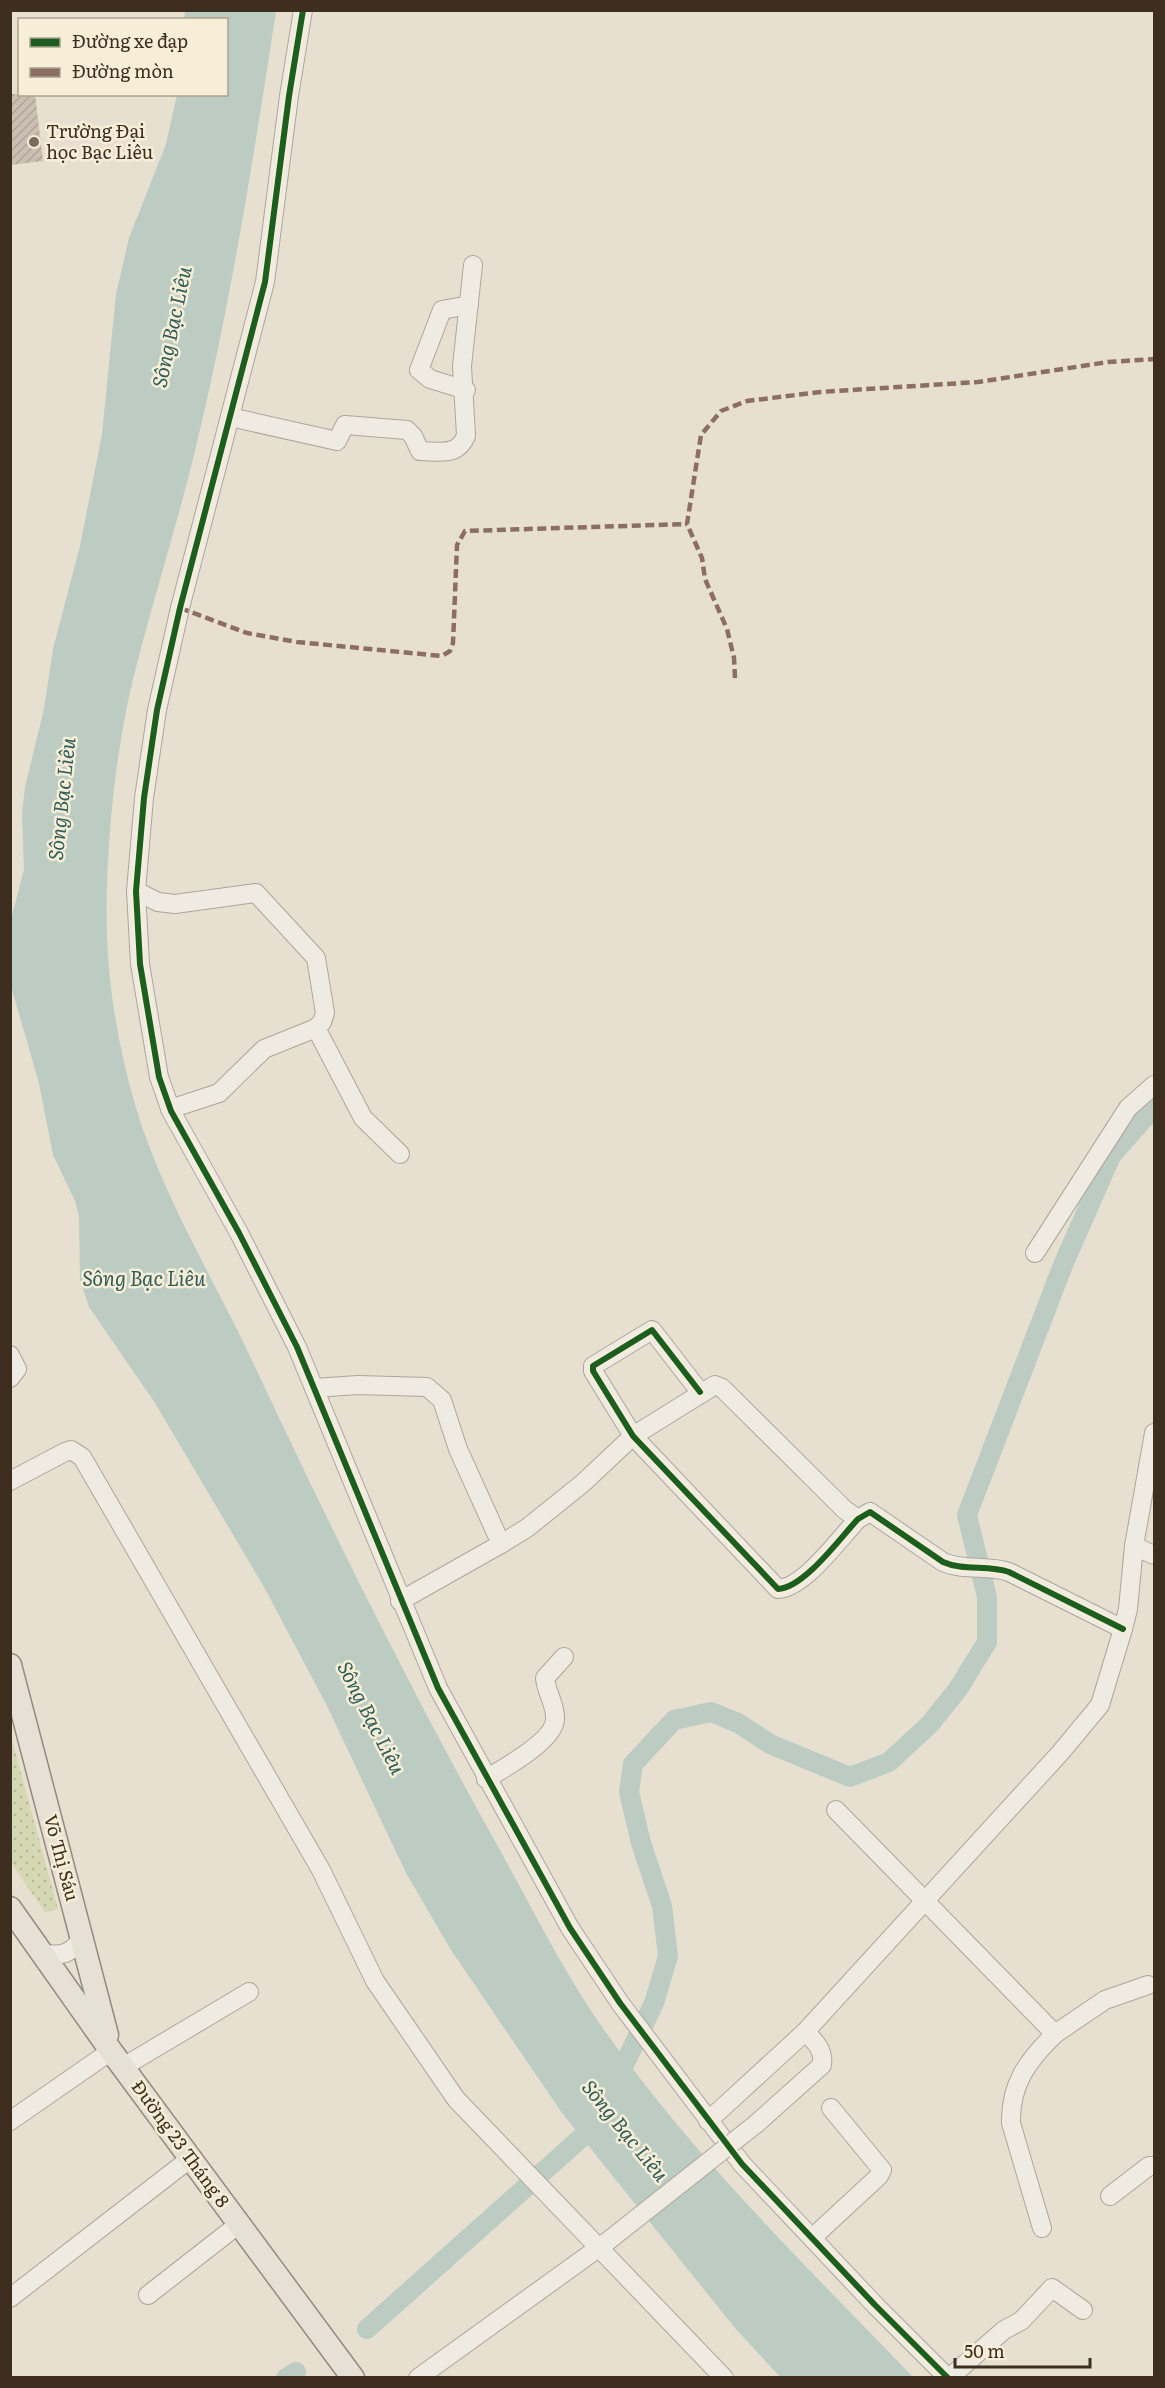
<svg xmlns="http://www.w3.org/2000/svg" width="1165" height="2388" font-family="Literata,serif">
<defs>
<pattern id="park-dots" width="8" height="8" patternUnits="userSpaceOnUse" patternTransform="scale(1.5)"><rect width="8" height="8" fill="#d6d7b3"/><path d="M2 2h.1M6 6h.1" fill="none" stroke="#b9b99a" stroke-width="1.8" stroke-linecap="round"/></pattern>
<pattern id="building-hatch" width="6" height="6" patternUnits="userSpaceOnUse" patternTransform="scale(1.5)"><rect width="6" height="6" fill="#cbbfb2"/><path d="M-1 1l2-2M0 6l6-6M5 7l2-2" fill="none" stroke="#afa499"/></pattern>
</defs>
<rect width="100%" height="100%" fill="#e7e0d1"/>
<path fill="url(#park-dots)" d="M11 1736 58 1909 45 1912 11 1863Z"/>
<path fill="#bcccc2" d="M185 11H276C253 162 229 314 192 463 174 535 151 607 133 679 117 747 109 818 107 887 104 962 115 1037 136 1108 164 1200 217 1284 257 1371 333 1533 413 1695 501 1852 535 1913 566 1977 607 2034 696 2159 807 2267 913 2377H780L735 2328 562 2113 451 1950 406 1873 327 1706 264 1587 155 1403 89 1307 80 1279 79 1217 75 1201 53 1155 39 1083 12 990 10 923 24 870 22 813 25 787 44 709 53 649 80 546 102 434 116 294 129 238 166 144 177 95 226 94V20L184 19Z"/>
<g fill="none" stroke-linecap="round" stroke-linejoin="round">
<g stroke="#bcccc2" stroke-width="20">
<path d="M611 2078 625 2063 654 2003 668 1956 662 1906 641 1843 629 1792 633 1764 674 1720 711 1712 738 1723 770 1744 850 1777 889 1762 930 1724 958 1689 987 1642V1597L967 1515 1063 1265 1111 1156 1154 1107"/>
<path d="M367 2329 600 2121"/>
<path d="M286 2378 296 2372"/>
</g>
</g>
<path fill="url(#building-hatch)" d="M10 94H35L43 161 10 165Z"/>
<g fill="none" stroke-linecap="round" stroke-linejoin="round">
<defs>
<g id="minor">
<path d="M303 10 289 96 265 282 180 608 157 710 144 798 136 891 140 964 159 1077 171 1111 239 1233 297 1347 438 1688 570 1928 620 2003 742 2164 875 2305 948 2378"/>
<path d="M466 390 430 379 419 370 442 310 469 305"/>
<path d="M230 417 337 441 345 425 407 430 413 436 420 451C440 451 457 457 466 436L462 366 473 265"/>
<path d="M136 891 158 902 175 904 256 893 316 958 325 1013 322 1022 316 1028 264 1049 219 1093 170 1109"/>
<path d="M316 1028 363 1118 400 1154"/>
<path d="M1035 1253 1128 1108 1154 1085"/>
<path d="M10 1355 17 1369 10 1378"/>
<path d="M314 1388 358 1385 427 1387 442 1400 458 1449 501 1544 400 1601"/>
<path d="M700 1392 652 1330 593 1366V1371L633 1436 778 1589C804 1588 840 1538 858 1519L870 1512 943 1562C963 1571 988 1565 1009 1572L1123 1629"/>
<path d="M10 1481 65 1452 71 1450 82 1457 321 1870 375 1981 456 2099 724 2378"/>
<path d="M501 1544 527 1528 583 1483 633 1436 715 1385 722 1388 845 1510 858 1519"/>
<path d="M1134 1546 1154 1555"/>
<path d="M486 1779C503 1769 555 1740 555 1719 556 1705 546 1692 545 1678L564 1657"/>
<path d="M836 1810 1055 2034C1028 2060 1010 2084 1011 2123L1042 2228"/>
<path d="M43 1953C61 1957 71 1954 82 1938"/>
<path d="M805 2032 1061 1752 1100 1705 1123 1629 1128 1609 1134 1546 1154 1433"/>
<path d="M1055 2034 1105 2000 1148 1985"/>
<path d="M123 2067 249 1992"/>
<path d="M10 2121 111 2051"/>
<path d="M708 2121 805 2032C816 2042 824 2050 822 2065L756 2124"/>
<path d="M1110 2196 1149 2166H1154"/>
<path d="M812 2238 879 2176 882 2170 831 2108"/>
<path d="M148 2295 239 2224"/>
<path d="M10 2298 191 2158"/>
<path d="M418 2378 608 2241"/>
<path d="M949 2378 1004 2330 1021 2321 1052 2288 1083 2310"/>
</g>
<g id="major">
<path d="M10 1665 107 2035"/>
<path d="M10 1908 111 2051 353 2378"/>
</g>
</defs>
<use href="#minor" stroke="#ada599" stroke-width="20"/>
<use href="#major" stroke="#928b80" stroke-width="25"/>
<use href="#minor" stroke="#efebe3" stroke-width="18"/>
<use href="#major" stroke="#e6e1d4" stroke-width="22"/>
<defs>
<path id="minor-bridge" d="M608 2241 756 2124"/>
</defs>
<use href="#minor-bridge" stroke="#ada599" stroke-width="20" stroke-linecap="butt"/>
<use href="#minor-bridge" stroke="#efebe3" stroke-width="18"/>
<g stroke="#8d6e63" stroke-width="4.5" stroke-dasharray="9 4.5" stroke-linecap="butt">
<path d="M180 608 247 633 297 642 442 656 450 651 453 643 457 545 465 531 687 524"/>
<path d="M735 678 734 658 727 629 705 579 702 558 687 524 701 435 721 411 747 401 820 392 978 382 1108 362 1154 359"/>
</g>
<defs>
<g id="cycleway">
<path d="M303 10 289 96 265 282 180 608 157 710 144 798 136 891 140 964 159 1077 171 1111 239 1233 297 1347 438 1688 570 1928 620 2003 742 2164 875 2305 948 2378"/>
<path d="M700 1392 652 1330 593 1366V1371L633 1436 778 1589C804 1588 840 1538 858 1519L870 1512 943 1562C963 1571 988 1565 1009 1572L1123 1629"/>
</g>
</defs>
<use href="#cycleway" stroke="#f7eed8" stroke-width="10"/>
<use href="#cycleway" stroke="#1b5e20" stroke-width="6"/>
</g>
<circle fill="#786c5e" stroke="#f7eed8" stroke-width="2" cx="34" cy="142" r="6"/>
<g text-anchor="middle" stroke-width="5" stroke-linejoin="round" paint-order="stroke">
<g font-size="18" fill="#3d2e20" stroke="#f7eed8" text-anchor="start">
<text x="46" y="138">Trường Đại<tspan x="46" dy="21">học Bạc Liêu</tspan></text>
</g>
<g font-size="18" fill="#3d2e20" stroke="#f7eed8">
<text transform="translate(61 1858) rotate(75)" y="6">Võ Thị Sáu</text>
<text transform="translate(180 2144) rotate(54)" y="6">Đường 23 Tháng 8</text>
</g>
<g font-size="20" font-style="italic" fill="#2f5d5a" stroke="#f7eed8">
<text transform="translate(172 327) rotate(-78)" y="7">Sông Bạc Liêu</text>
<text transform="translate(62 799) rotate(-84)" y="7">Sông Bạc Liêu</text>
<text x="144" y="1286">Sông Bạc Liêu</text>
<text transform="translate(371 1718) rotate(63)" y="7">Sông Bạc Liêu</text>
<text transform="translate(625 2131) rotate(51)" y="7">Sông Bạc Liêu</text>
</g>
</g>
<rect width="1165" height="2388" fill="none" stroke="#3d2e20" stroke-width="24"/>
<rect x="18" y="18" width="210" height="78" fill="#f7eed8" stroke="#ada18e" stroke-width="1.5"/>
<rect x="30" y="38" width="30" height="9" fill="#1b5e20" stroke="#ada18e" stroke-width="1.5"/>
<text x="72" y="48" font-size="18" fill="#3d2e20">Đường xe đạp</text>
<rect x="30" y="68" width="30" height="9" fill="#8d6e63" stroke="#ada18e" stroke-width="1.5"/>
<text x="72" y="78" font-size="18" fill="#3d2e20">Đường mòn</text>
<path d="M955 2358v9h135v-9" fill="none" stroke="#3d2e20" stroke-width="3"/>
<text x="964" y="2358" font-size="18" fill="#3d2e20" stroke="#f7eed8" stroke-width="4.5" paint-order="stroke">50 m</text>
</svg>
